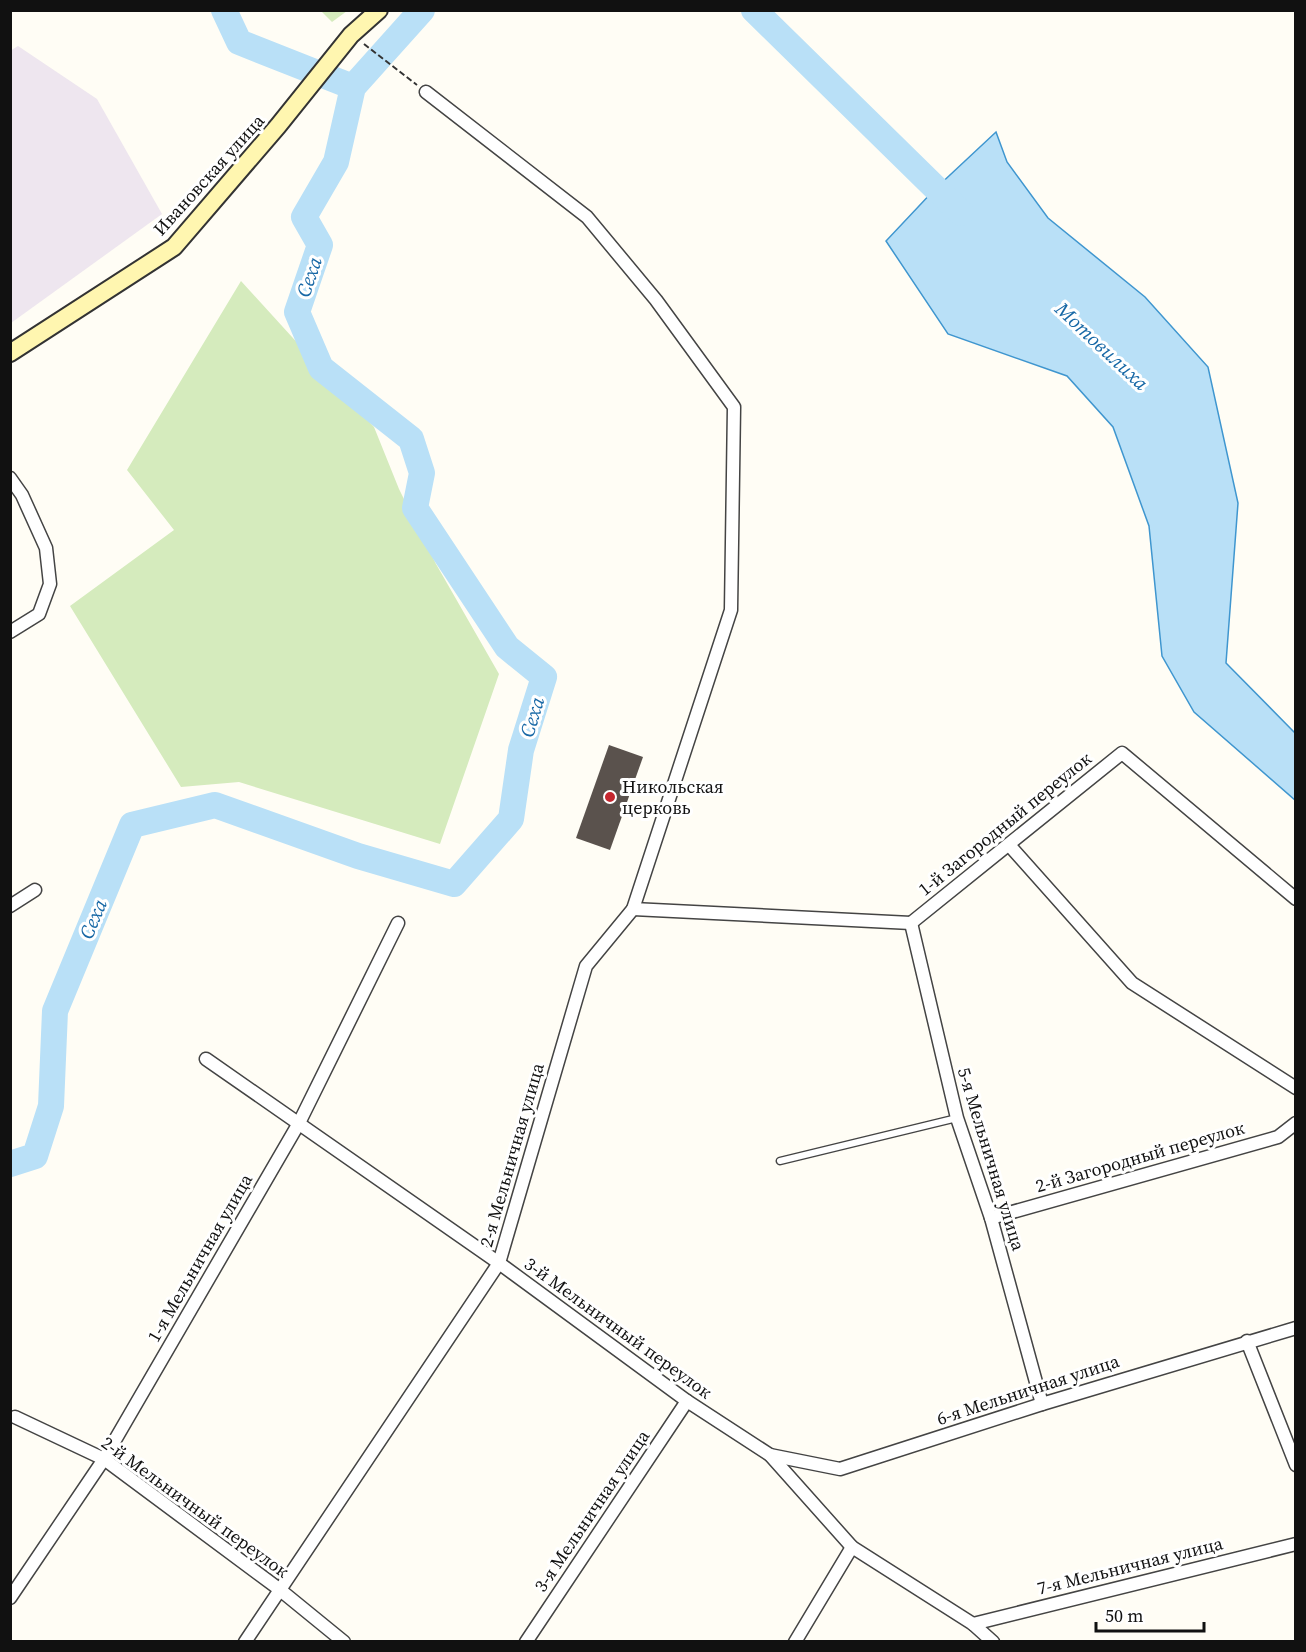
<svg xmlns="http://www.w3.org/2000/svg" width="1306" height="1652" font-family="'Source Serif 4',serif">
<rect width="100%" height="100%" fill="#fffdf5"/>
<path fill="#eee6ef" d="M18 46 97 99 162 214 11 323 10 51Z"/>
<g fill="#d5ebbd">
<path d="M321 11H347L332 22Z"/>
<path d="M241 281 374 427 399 489 436 564 499 674 440 844 239 782 181 787 70 606 174 530 127 470Z"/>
</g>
<path fill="#b9e0f7" stroke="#3f96cf" stroke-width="1.5" d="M996 132 1007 162 1048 218 1145 297 1208 367 1238 503 1226 663 1295 733V800L1194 712 1162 656 1149 526 1113 427 1067 376 948 334 886 241 935 189Z"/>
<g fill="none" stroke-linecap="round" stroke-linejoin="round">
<g stroke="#b9e0f7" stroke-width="26">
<path d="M224 10 239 42 353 87"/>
<path d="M754 10 961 213"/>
<path d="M10 1164 35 1156 51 1106 55 1011 132 825 215 805 358 856 454 884 511 819 521 750 544 677 507 647 415 508 422 473 411 439 321 368 297 312 320 245 304 217 336 162 353 87 422 10"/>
</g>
</g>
<path fill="#5a524d" d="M609 745 643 757 610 850 576 838Z"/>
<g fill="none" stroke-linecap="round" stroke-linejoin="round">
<defs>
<path id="lane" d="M780 1161 957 1118"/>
<g id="street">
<path d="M10 478 22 495 46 548 50 584 39 614 10 632"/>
<path d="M1010 846 1132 983 1296 1088"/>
<path d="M10 906 35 890"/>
<path d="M633 909 911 923"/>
<path d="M911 923 957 1118 991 1218 1042 1404"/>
<path d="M911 923 1122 753 1296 899"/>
<path d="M206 1059 499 1263 687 1401 770 1455 852 1547 973 1624 993 1642"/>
<path d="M991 1218 1278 1137 1296 1123"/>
<path d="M1247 1341 1296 1465"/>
<path d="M15 1417 104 1459 279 1589 344 1642"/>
<path d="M770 1455 840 1469 1042 1404 1296 1328"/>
<path d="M10 1598 104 1459 299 1123 398 923"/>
<path d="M973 1624 1296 1544"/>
<path d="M245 1642 499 1263 586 966 633 909 731 610 734 407 656 300 587 217 426 92"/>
<path d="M526 1642 687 1401"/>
<path d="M795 1642 852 1547"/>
</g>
<path id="secondary" d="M10 353 174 247 278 126 351 35 379 10"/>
</defs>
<use href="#lane" stroke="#444" stroke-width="9"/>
<use href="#street" stroke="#444" stroke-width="15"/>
<use href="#secondary" stroke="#333" stroke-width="20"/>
<path stroke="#333" stroke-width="2" stroke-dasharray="6 3" stroke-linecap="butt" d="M364 44 417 85"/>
<use href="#lane" stroke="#fff" stroke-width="6"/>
<use href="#street" stroke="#fff" stroke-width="12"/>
<use href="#secondary" stroke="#fff6b0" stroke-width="16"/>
</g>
<circle fill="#c4262e" stroke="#fff" stroke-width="2" cx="610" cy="797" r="6"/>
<g text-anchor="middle" stroke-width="6" stroke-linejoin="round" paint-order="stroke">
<g font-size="18" fill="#111" stroke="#fff">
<text transform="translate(209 175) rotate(-48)" y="6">Ивановская улица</text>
<text transform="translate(1005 824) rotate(-39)" y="6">1-й Загородный переулок</text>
<text transform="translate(512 1155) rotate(-74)" y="6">2-я Мельничная улица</text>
<text transform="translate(1140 1157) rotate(-16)" y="6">2-й Загородный переулок</text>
<text transform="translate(991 1159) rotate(73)" y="6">5-я Мельничная улица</text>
<text transform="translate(200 1258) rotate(-60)" y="6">1-я Мельничная улица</text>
<text transform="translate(618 1328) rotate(36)" y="6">3-й Мельничный переулок</text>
<text transform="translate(1028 1390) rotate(-18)" y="6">6-я Мельничная улица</text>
<text transform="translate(195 1507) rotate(36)" y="6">2-й Мельничный переулок</text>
<text transform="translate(592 1511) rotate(-56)" y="6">3-я Мельничная улица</text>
<text transform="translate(1130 1566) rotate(-14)" y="6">7-я Мельничная улица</text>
</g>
<g font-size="18" fill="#111" stroke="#fff" text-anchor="start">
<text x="622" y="793">Никольская<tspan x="622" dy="21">церковь</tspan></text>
</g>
<g font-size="20" font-style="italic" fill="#1768a6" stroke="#fff">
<text transform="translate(309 277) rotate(-71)" y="7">Сеха</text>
<text transform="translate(1102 346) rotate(43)" y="7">Мотовилиха</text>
<text transform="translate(532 717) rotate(-73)" y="7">Сеха</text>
<text transform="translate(93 919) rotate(-67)" y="7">Сеха</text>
</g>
</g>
<rect width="1306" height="1652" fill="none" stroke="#111111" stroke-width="24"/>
<path d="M1096 1622v9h108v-9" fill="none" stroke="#111111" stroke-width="3"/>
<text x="1105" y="1622" font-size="18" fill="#111111" stroke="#ffffff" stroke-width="4.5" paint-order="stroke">50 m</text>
</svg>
